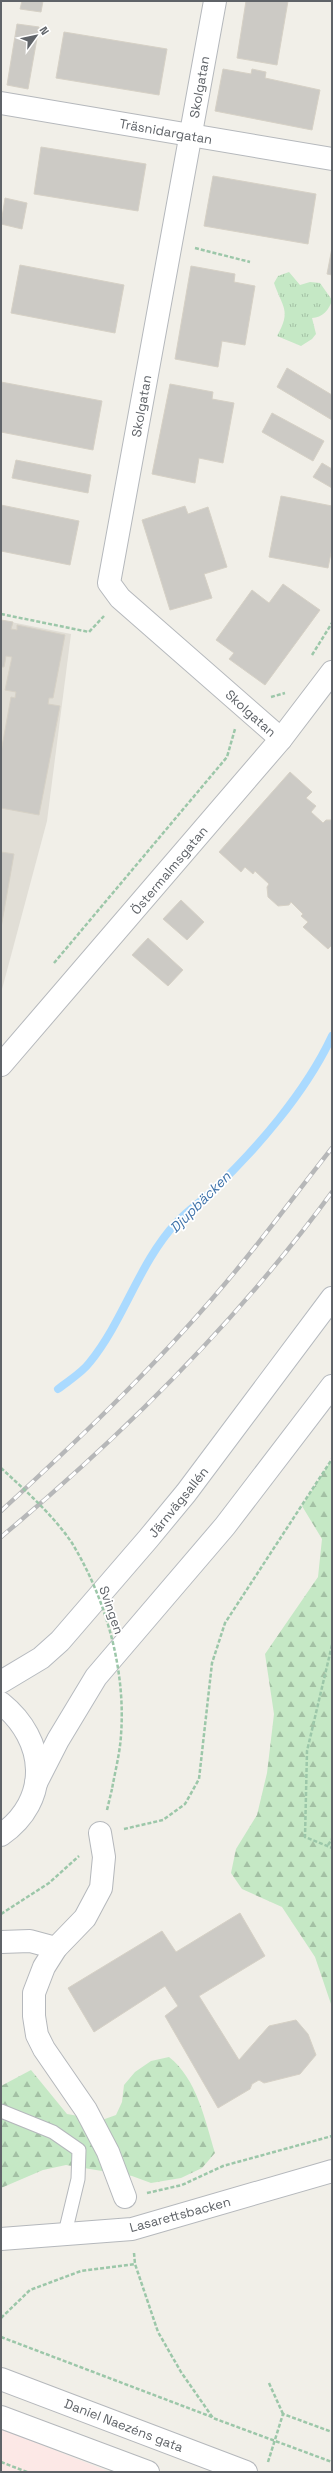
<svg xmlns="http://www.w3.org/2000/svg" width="333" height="2473" font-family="'Space Grotesk',sans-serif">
<defs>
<pattern id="forest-firs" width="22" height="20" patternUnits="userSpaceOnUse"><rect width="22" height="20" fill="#c5e8c5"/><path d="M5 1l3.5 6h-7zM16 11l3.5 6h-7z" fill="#a3c0a4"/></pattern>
<pattern id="park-tufts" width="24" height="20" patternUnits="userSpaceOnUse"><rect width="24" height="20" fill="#c5e8c5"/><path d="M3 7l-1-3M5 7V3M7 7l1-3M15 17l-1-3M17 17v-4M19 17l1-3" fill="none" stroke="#a3c0a4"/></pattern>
</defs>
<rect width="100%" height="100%" fill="#f1efe8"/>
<path fill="#e1ded6" d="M1 620 71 634 47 821 1 993Z"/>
<path fill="#fce8e6" d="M1 2429 110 2472H1Z"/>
<g fill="url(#forest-firs)">
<path d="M332 1459V2007L315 1957 282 1907 242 1889 231 1873 236 1849 257 1815 267 1773 274 1714 265 1654 318 1577 322 1539 302 1506Z"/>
<path d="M169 2057C197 2079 205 2120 215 2153L202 2168 181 2178 151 2183 132 2176 66 2165 43 2170 1 2188V2086L31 2070 67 2114 102 2120 116 2115 122 2102 124 2085 135 2072 151 2061Z"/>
</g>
<path fill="url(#park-tufts)" d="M289 272 300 285 310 282 320 283 332 300C330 309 322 318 312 318L316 334 312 339 301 346 277 336C292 310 282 307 274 283L278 276Z"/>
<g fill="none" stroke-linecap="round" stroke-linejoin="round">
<path stroke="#aadaff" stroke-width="8" d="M58 1389C68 1381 82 1373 90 1362 124 1320 139 1263 176 1223 186 1212 199 1203 210 1193 256 1150 306 1092 332 1036"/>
</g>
<g fill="#cccac5" stroke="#d6d1c6">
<path d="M22 1H43L41 12 20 9Z"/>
<path d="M246 1H288L277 65 237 58Z"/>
<path d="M17 24 39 27 28 89 7 85Z"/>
<path d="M64 32 167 49 159 95 56 78Z"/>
<path d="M223 69 251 74 252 69 266 72 265 78 320 90 312 130 215 111Z"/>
<path d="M41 147 146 164 138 211 34 194Z"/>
<path d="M213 176 316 194 308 244 204 226Z"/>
<path d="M5 198 27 203 22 229 1 224Z"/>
<path d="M332 248V275L327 274Z"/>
<path d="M20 265 124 285 115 333 11 313Z"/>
<path d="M191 266 235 274 234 282 255 286 245 345 222 341 218 367 175 359Z"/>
<path d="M287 368 332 395V420L277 387Z"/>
<path d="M1 382 102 401 93 450 1 432Z"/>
<path d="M170 384 213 392 212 399 234 403 223 463 199 458 195 483 152 474Z"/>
<path d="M272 413 324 441 313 461 262 432Z"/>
<path d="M16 460 91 475 88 493 12 478Z"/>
<path d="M322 463 332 469V488L313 477Z"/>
<path d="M281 496 332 506V548L328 568 269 557Z"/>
<path d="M1 505 79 521 70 565 1 551Z"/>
<path d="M185 506 188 514 208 507 227 567 204 574 212 598 170 610 142 520Z"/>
<path d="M283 584 320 610 265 685 229 659 234 653 216 640 252 590 269 603Z"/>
<path d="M1 620 13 622 11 629 17 630V625L65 635 53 698H49L48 704 60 706 39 815 1 808V752L11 697 15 698 16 692 5 690 12 657 6 656 4 667H1Z"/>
<path d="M290 772 312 792 306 798 316 806 311 812 323 823 326 820H332V945L328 949 303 927 308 922 301 916 303 914 291 902 289 905 278 906 268 897 267 887 269 884 255 871 253 874 245 867 241 872 219 852Z"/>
<path d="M1 852 14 854 1 928Z"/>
<path d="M181 900 204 922 187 940 163 919Z"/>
<path d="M148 938 183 970 168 986 132 955Z"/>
<path d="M240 1913 265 1956 199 1996 239 2060 269 2026 296 2020 308 2034 316 2055 300 2074 264 2083 259 2080 252 2084 250 2089 218 2108 165 2016 178 2006 165 1986 94 2032 68 1988 162 1931 176 1952Z"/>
</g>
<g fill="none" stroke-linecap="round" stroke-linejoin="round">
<defs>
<path id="service" d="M1 2111 53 2132 79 2150 78 2179 65 2233"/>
<g id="minor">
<path d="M215 1 109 583 120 598 281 739"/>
<path d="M1 103 332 159"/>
<path d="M1 1065 281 739 332 672"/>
<path d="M100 1833 104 1857 101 1888 85 1918 56 1948 44 1967 34 1993V2016L37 2035 44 2049 86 2110 108 2152 125 2197"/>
<path d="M1 1942 30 1941 56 1948"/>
<path d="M1 2239 132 2229 332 2171"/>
<path d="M1 2379 246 2472"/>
<path d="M1 2417 148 2472"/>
</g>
<g id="secondary">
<path d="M1 1682 41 1658 60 1641 148 1539 186 1493 332 1298"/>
<path d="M1 1703C47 1740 51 1800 1 1835"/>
<path d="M36 1783 58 1740 96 1677 225 1526 332 1386"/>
</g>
</defs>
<use href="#service" stroke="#b5b8bc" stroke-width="15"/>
<use href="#minor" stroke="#b5b8bc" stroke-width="24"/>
<use href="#secondary" stroke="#b6babf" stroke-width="24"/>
<g stroke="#9cc7a9" stroke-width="2.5" stroke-dasharray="4 2" stroke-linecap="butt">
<path d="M195 248 250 262"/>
<path d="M1 614 89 632 104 616"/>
<path d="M312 655 332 623"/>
<path d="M271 697 285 693"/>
<path d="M54 963 227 757 235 729"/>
<path d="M332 1645 307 1751 305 1837 332 1848"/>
<path d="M107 1810 112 1789"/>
<path d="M124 1829 163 1820 185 1804 199 1779 212 1663 225 1623 332 1459"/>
<path d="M328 1845 332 1839"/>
<path d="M1 1914 49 1883 79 1856"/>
<path d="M147 2193 182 2185 223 2166 332 2136"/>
<path d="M134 2253 135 2264 158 2332 181 2372 213 2418 332 2462"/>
<path d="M1 2318 30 2290 81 2271 135 2264"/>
<path d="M1 2337 212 2417"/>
<path d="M269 2383 283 2414"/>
<path d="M1 2462 27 2472"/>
<path d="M268 2462 283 2414 332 2432"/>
</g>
<use href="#service" stroke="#fff" stroke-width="13"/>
<use href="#minor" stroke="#fff" stroke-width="22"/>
<use href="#secondary" stroke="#fff" stroke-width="22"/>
<defs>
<g id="rail">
<path d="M1 1511C86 1433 170 1352 243 1262 273 1225 302 1186 332 1148"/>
<path d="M1 1537C123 1435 237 1322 332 1192"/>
</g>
</defs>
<use href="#rail" stroke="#b6b7b8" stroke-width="4.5"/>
<use href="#rail" stroke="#fff" stroke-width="3" stroke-dasharray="9" stroke-linecap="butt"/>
<path stroke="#9cc7a9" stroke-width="2.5" stroke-dasharray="4 2" stroke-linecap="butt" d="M1 1468C26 1491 53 1515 72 1543 106 1599 126 1670 121 1735 120 1753 115 1772 112 1789"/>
</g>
<g text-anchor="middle" stroke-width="3.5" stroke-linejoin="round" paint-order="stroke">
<g font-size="13" fill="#5f6368" stroke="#fff">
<text transform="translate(199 87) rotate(-80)" y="5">Skolgatan</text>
<text transform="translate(166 131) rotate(10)" y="5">Träsnidargatan</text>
<text transform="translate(141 406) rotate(-80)" y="5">Skolgatan</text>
<text transform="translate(251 713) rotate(42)" y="5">Skolgatan</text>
<text transform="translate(169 870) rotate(-50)" y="5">Östermalmsgatan</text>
<text transform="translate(178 1502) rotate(-51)" y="5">Järnvägsallén</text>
<text transform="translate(112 1610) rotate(71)" y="5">Svingen</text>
<text transform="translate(180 2214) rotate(-15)" y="5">Lasarettsbacken</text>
<text transform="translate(124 2425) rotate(21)" y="5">Daniel Naezéns gata</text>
</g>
<g font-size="14" font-style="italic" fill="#4174aa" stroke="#fff">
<text transform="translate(200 1202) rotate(-45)" y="5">Djupbäcken</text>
</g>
</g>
<rect width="333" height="2473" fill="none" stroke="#5f6368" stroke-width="4"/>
<g transform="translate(36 36) rotate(57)" stroke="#ffffff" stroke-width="3" paint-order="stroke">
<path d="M0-3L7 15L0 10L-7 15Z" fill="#5f6368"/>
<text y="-6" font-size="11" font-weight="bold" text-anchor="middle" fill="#5f6368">N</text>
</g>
</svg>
